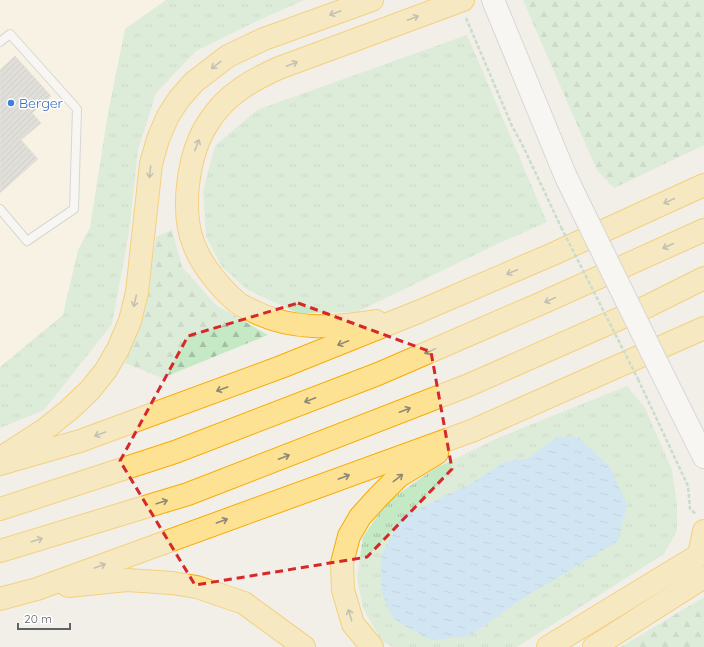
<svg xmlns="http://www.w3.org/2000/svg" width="704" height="647" font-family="Quicksand,sans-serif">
<defs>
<pattern id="grass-tufts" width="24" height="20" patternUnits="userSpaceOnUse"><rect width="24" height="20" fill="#c5e8c5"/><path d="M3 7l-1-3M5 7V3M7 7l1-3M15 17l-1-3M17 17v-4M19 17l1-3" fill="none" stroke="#a3c0a4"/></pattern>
<pattern id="forest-firs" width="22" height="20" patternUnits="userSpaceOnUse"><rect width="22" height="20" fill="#c5e8c5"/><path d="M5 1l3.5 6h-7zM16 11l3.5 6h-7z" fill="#a3c0a4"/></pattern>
<pattern id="water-ripples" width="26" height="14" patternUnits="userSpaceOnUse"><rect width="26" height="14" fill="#aadaff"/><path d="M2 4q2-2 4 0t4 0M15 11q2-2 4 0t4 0" fill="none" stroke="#8eb4d2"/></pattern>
<pattern id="building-hatch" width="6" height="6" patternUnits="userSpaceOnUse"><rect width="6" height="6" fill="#cccac5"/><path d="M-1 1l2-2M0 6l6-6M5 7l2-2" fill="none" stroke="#a9a8a4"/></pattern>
</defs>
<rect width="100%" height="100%" fill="#f1efe8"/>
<path fill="#fef7e0" d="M0 0H166L125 29 90 228 78 250 63 315 0 367Z"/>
<g fill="url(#grass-tufts)" fill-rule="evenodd">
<path d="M166 0H304L259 20 196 51 156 93 138 150 129 232 112 324 44 410 0 428V367L63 315 78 250 90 228 108 113 125 29Z"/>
<path d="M467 35 547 222 497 244 357 312 298 313 248 290 222 267 206 236 203 191 215 146 257 110Z"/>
<path d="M627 386 645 408 672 470 677 505V531L664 554 517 647H393L381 640 363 608 357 578 363 537 387 502 434 469 500 437ZM557 437 519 601 470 636 468 485 506 461 529 458Z"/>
</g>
<g fill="url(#forest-firs)">
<path d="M523 0H704V145L614 188 597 170Z"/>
<path d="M172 230 182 267 216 305 268 335 162 378 125 363 148 296 156 237Z"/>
<path d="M704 597V647H621Z"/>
</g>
<path fill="url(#water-ripples)" d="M557 437 579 438 610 467 627 505 618 541 519 601 470 636 432 640 408 628 393 618 381 591V556L403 516 468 485 506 461 529 458Z"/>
<path fill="url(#building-hatch)" stroke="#d6d1c6" d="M15 56 51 96 32 113 41 123 21 140 38 159 0 193V70Z"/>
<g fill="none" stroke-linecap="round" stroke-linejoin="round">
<defs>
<path id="lane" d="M0 42 10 34 77 109 74 209 27 241 0 209"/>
<g id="secondary">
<path d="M493 0 566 177 585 216"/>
<path d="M660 369 704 457"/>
</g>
<g id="highway">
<path d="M376 321C334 328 290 331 251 310 247 308 242 306 238 303 221 289 202 266 194 245 180 210 188 151 210 120 227 94 252 80 279 68L463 0"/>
<path d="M4 456 44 430 69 410 90 390 106 370 118 349 130 321 137 292 151 164 158 139 168 116 179 99 194 82 228 56 264 39 372 0"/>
<path d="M0 464 80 441 281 367 418 312 553 254 704 185"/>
<path d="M0 509 175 452 378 374 542 303 704 230"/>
<path d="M0 551 188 494 469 385 648 306 704 278"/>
<path d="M699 555 704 531"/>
<path d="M68 586 127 580 172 583 197 587 244 603 304 647"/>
<path d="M0 599 37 589 474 430 704 328"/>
<path d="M372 647 353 624 343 590 342 563 349 536 360 517 378 497 399 476 437 453"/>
<path d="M548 647 704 552"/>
<path d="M594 647 704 577"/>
</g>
</defs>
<use href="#lane" stroke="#b5b8bc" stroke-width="10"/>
<use href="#secondary" stroke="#b6babf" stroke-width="24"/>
<use href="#highway" stroke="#f9ab00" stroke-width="24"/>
<g stroke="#9cc7a9" stroke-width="2.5" stroke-dasharray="4 2" stroke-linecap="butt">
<path d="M466 18 512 126 522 144 561 227"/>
<path d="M638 379 688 486 690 509 696 514"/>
</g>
<use href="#lane" stroke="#fff" stroke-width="8"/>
<use href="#secondary" stroke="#fff" stroke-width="22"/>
<use href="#highway" stroke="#fde293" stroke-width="22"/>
<defs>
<path id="secondary-bridge" d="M585 216 660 369"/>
</defs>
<use href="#secondary-bridge" stroke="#b6babf" stroke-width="24" stroke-linecap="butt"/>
<path stroke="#9cc7a9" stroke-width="2.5" stroke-dasharray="4 2" stroke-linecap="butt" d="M561 227 638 379"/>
<use href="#secondary-bridge" stroke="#fff" stroke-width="22"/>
</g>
<defs><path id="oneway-shaft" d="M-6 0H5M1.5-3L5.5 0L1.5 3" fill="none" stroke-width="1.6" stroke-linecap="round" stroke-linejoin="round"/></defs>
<g stroke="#8e8975">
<use href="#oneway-shaft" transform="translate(335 13) rotate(160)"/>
<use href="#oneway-shaft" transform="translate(413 18) rotate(-21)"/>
<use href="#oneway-shaft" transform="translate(292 64) rotate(-21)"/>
<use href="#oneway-shaft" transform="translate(216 65) rotate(142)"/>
<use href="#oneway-shaft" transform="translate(197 145) rotate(-69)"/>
<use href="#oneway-shaft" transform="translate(150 172) rotate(96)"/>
<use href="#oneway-shaft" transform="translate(669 201) rotate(155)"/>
<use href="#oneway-shaft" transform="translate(668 246) rotate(156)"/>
<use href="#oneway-shaft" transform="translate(512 272) rotate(157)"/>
<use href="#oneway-shaft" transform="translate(550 300) rotate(156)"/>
<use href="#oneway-shaft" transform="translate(135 301) rotate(103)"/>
<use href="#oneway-shaft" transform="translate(343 343) rotate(158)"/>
<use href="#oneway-shaft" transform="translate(430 351) rotate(157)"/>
<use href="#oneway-shaft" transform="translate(222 389) rotate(160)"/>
<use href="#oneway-shaft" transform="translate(310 400) rotate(159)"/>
<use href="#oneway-shaft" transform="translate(405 410) rotate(-21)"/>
<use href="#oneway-shaft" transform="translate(100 434) rotate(160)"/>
<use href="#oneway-shaft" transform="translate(284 457) rotate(-21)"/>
<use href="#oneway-shaft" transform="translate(344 477) rotate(-20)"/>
<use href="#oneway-shaft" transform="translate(398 478) rotate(-38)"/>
<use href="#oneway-shaft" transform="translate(162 502) rotate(-17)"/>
<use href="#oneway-shaft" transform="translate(222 521) rotate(-20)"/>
<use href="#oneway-shaft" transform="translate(37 540) rotate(-17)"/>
<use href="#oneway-shaft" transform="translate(100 566) rotate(-20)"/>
<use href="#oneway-shaft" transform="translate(350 615) rotate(-106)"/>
</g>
<path d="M0 0H704V647H0ZM298 303 431 352 452 469 367 557 195 585 120 461 188 336Z" fill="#f1efe8" fill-opacity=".55" fill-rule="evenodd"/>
<path fill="none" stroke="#d62828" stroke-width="3" stroke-dasharray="8 5" stroke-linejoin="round" d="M298 303 431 352 452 469 367 557 195 585 120 461 188 336Z"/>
<circle fill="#3f7fe0" stroke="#fff" stroke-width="1.5" cx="11" cy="103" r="4"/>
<g text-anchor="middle" stroke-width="3" stroke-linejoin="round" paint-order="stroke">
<g font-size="14" fill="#366cbe" stroke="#fff" text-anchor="start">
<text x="19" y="108">Berger</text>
</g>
</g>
<path d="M18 623v6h52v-6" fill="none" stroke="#5f6368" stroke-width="2"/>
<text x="24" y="623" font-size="12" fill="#5f6368" stroke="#ffffff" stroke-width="3" paint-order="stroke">20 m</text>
</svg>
